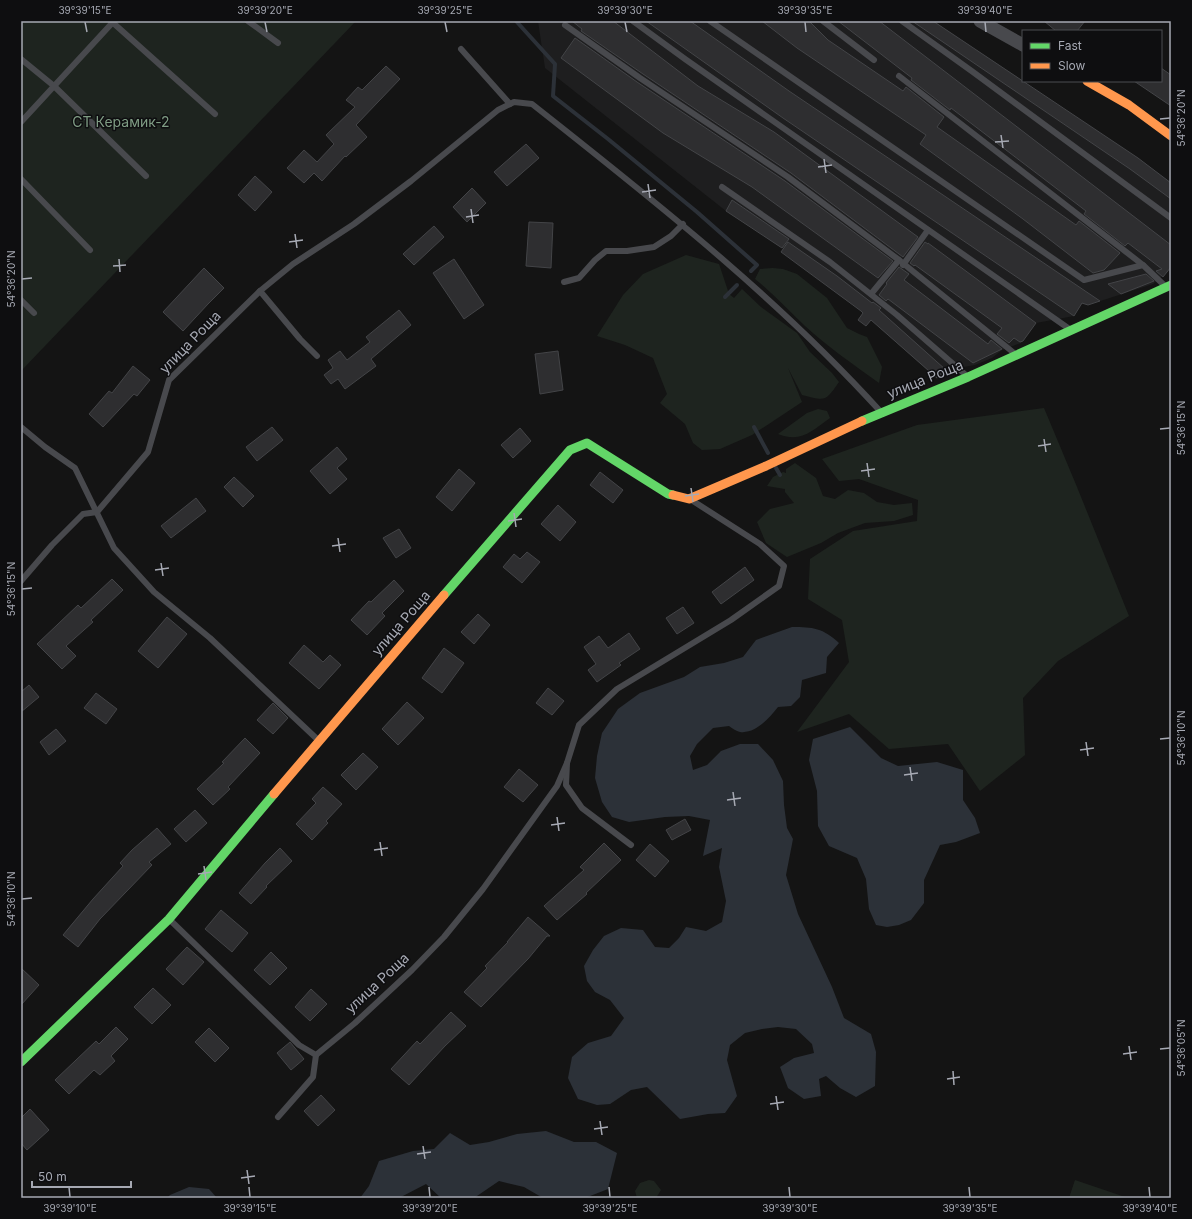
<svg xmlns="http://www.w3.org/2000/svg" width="1192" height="1219" font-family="Inter,sans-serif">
<rect width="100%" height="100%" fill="#141414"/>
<path fill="#1e1e1f" d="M538 21H933L1138 158 1171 183V267L1167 272 1153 284 1088 305 1082 304 1074 316 1036 323 1021 343 1002 350 992 358 975 365 946 370 937 379 861 311 827 286 783 249 726 211 545 68Z"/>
<g fill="#1e241f">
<path d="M21 21H356L21 371Z"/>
<path d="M686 255 719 264 729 294 734 298 742 289 761 307 797 333 810 352 832 373 839 382C825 402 826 401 802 395L788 368 802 402 752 435 720 449 702 450 693 443 685 424 660 403 667 394 653 358 625 345 597 336 623 295 643 274Z"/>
<path d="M773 268 783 269 797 274 827 298 847 328 859 334 867 337 882 367 879 383C854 365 828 347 805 326 788 310 773 293 755 279L760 269Z"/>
<path d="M1044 408 1077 487 1129 616 1058 661 1023 698 1025 755 980 791 948 744 889 749 849 714 797 732 849 662 842 620 808 599 810 559 853 531 917 521 918 500 859 479 839 481 822 459 917 425Z"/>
<path d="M818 409 827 411 830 418C811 431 802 443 778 434L807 413Z"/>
<path d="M795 463 816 478 823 496 835 499 848 490 864 493 877 502 894 505 912 503 913 515 894 521 865 523 838 533 821 543 787 557 766 543 757 522 770 509 794 503 785 492V489L767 486 773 477 783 472 786 473V469Z"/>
<path d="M649 1180 654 1181 661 1190 656 1198H637L635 1191 640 1183Z"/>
<path d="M1075 1180 1128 1198H1069Z"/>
</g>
<g fill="#2c3138">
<path d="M792 627C813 627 823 628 839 643L827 657 826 673 802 680 800 697 791 706 778 707C769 718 756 734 740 732 736 731 732 728 729 726L713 728 697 744 690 756 693 770 707 765 721 751 740 744H758L773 760 783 781 784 805 787 828 793 839 786 875 798 914 832 987 844 1018 871 1034 876 1052 875 1086 856 1097 840 1088 826 1076 819 1079 821 1096 804 1099 788 1088 780 1067 794 1058 814 1053 812 1044 796 1029 778 1027 762 1029 745 1033 730 1045 727 1060 737 1096 725 1113 708 1114 680 1119 647 1087 631 1090 610 1104 597 1105 578 1099 568 1078 572 1057 588 1043 611 1036 624 1018 610 1000 595 992 587 981 584 966 593 950 604 936 621 928 643 930 655 947 669 948 679 938 686 927 706 931 722 922 726 901 719 867 722 848 703 856 710 820 689 816 665 817 629 822 612 817 602 802 595 778 597 756 602 733 618 709 640 693 684 677 700 667 724 663 743 657 756 640Z"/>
<path d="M850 727 881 758 898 766 937 762 963 770V800L975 818 980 833 956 842 940 845 924 880V903L911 920 899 925 887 927 876 925 869 909 866 879 857 858 829 846 818 826 817 791 809 760 813 739Z"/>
<path d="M546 1131 574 1142H596L617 1153 608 1189 585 1198H543L524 1187 499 1181 474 1198H441L426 1184 399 1198H360L369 1186 379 1161 413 1151 434 1149 450 1133 470 1145 489 1142 517 1134Z"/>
<path d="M189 1187 209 1189 217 1198H167L170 1195Z"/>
</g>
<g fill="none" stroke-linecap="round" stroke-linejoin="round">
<g stroke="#2c3138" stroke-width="4">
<path d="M516 21 555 64 553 96 608 139 697 212 757 265 751 271"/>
<path d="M725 297 737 285"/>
<path d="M754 427 768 453"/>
<path d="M776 468 780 475"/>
</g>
</g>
<g fill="#2e2e30" stroke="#434447">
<path d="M572 21H613L698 86 774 132 918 237 903 257 791 173 643 74 581 31 582 29Z"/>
<path d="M646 21H690L789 91 1100 301 1088 305 1082 303 1074 316 783 118Z"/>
<path d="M762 21H809L828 40 903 91 906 87 944 117 937 127 1076 225 1079 221 1120 253 1104 270 1093 273 1023 219 920 144 926 135 797 48Z"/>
<path d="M838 21H879L1171 245V267L1163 277 1156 271 1162 269 1128 243 1125 246 1084 214 1086 211 951 108 950 110 911 80 912 78Z"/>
<path d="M912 21H933L1138 158 1171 183V199L1130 169Z"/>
<path d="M1044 21H1085L1077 31H1056Z"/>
<path d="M575 38 637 82 785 181 893 261 878 278 752 187 663 133 561 58Z"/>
<path d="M386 66 400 79 356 125 367 137 346 157 345 156 322 181 314 173 304 183 287 168 304 150 317 162 334 144 326 135 355 107 346 100 358 87 362 90Z"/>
<path d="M1161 68 1171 75V106L1134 81H1161Z"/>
<path d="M526 144 539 158 507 186 494 172Z"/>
<path d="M255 176 272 192 255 211 238 195Z"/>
<path d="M472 188 486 203 467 222 453 207Z"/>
<path d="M732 200 789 239 782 248 726 211Z"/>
<path d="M529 222 553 223 551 268 526 266Z"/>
<path d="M434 226 444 237 414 265 403 254Z"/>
<path d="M788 242 837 276 872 303 873 302 881 308 879 310 946 370 937 378 871 320 866 326 858 320 863 313 861 311 781 252Z"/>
<path d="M925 242 928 244V243L1036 323 1023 341 1020 342 1014 338 1009 343 997 334 1002 328 915 265 914 266 910 263Z"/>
<path d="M454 259 484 305 464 319 433 273Z"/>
<path d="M899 267 909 274 904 280 988 344 991 340 1002 349 973 363 888 299 886 301 879 295 887 284 886 283Z"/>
<path d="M204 268 224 288 208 304 183 331 163 312Z"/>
<path d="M1146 274 1154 281 1121 294 1108 284Z"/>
<path d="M399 310 411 325 371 359 376 366 345 389 338 379 331 384 324 375 333 368 328 360 340 351 347 360 370 342 366 337Z"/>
<path d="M558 351 563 390 540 394 535 354Z"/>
<path d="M133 366 150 380 137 396 134 394 103 427 89 414 109 391 112 393Z"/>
<path d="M272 427 283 440 257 461 246 447Z"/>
<path d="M520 428 531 441 513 458 501 445Z"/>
<path d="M337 447 347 459 337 468 347 479 330 494 310 471Z"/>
<path d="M459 469 475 483 452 511 436 497Z"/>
<path d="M600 472 623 490 613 503 590 485Z"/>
<path d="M234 477 254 496 243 507 224 487Z"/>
<path d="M196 498 206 511 171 538 161 526Z"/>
<path d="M558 505 576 522 560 541 541 524Z"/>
<path d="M399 529 411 548 396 558 383 538Z"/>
<path d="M527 552 540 562 522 583 503 567 514 554 520 559Z"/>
<path d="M745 567 754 580 721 604 712 592Z"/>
<path d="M112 579 123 590 91 620 93 622 66 646 76 656 62 669 37 644 78 605 81 608Z"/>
<path d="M394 580 404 591 382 613 385 616 367 635 351 620 369 601 371 602Z"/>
<path d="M683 607 694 623 677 634 666 618Z"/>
<path d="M478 614 490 625 474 644 461 632Z"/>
<path d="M167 617 187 634 158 668 138 651Z"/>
<path d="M629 633 640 649 619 663 621 665 597 682 588 670 596 664 584 647 599 636 608 648Z"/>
<path d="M304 645 323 662 330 655 341 665 319 689 289 663Z"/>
<path d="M444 648 464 663 442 693 422 678Z"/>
<path d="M29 685 39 697 21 712V692Z"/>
<path d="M548 688 564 701 552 715 536 703Z"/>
<path d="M96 693 117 709 106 724 84 708Z"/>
<path d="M407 702 424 718 398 745 382 729Z"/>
<path d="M273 703 288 718 273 734 257 720Z"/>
<path d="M56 729 66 741 49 755 40 742Z"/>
<path d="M245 738 260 753 228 787 230 789 213 805 197 789 224 763 222 762Z"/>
<path d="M363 753 378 767 356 790 341 775Z"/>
<path d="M519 769 538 785 523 802 504 787Z"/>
<path d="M323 787 342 804 326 821 328 823 312 840 296 824 316 803 312 799Z"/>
<path d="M195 810 207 823 186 842 174 829Z"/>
<path d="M685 819 691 830 672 840 666 830Z"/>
<path d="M157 828 171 844 149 862 152 865 100 919 78 947 63 935 93 899 123 866 120 863 132 850Z"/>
<path d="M604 843 621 860 586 893 587 894 557 920 544 906 584 870 580 867Z"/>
<path d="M650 844 669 861 655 877 636 860Z"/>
<path d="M280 848 292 861 266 886 267 887 251 904 239 893 265 863Z"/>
<path d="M221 910 248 933 232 952 205 929Z"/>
<path d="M528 917 550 936H547L528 959 481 1007 464 992 487 968 485 966 508 942H507Z"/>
<path d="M187 947 204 962 183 985 166 969Z"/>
<path d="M271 952 287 968 270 985 254 970Z"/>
<path d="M21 968 39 985 21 1005Z"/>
<path d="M153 988 171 1005 152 1024 134 1007Z"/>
<path d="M311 989 327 1004 310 1021 295 1007Z"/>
<path d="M451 1012 466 1026 445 1046 409 1085 391 1069 417 1041 420 1044Z"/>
<path d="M116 1027 128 1039 111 1056 115 1061 100 1075 94 1070 69 1094 55 1080 96 1041 99 1044Z"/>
<path d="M209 1028 229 1048 215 1062 195 1042Z"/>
<path d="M290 1042 304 1059 291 1070 277 1053Z"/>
<path d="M321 1095 335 1110 318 1126 304 1111Z"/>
<path d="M30 1109 49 1130 27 1150 21 1143V1118Z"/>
</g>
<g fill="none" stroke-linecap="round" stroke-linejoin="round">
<g stroke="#48494d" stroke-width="6">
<path d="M111 21 215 114"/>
<path d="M248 21 278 43"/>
<path d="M633 21 685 59 1068 328"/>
<path d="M710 21 1084 280 1143 265 1164 285"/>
<path d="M823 21 874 60"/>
<path d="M902 21 973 72 1171 218"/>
<path d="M565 25 640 78 788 177 899 260 1014 353"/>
<path d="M461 49 510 104"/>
<path d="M21 59 54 86 146 176"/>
<path d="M899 76 1143 265"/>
<path d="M21 122 114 21"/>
<path d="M21 179 90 250"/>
<path d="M722 187 830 262 897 315 967 376"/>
<path d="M903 265 928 230"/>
<path d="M564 282 579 278 595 260 606 251H627L654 247 671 236 683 224"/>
<path d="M871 294 899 260"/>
<path d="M21 300 34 313"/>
<path d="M317 356 300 339 260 291 293 264 354 224 411 181 498 110 514 102 532 104 551 119C666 210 781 302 880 411"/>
<path d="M21 427 45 447 75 468 114 548 154 592 210 638 317 739"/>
<path d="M21 581 52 545 83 514 97 512 148 452 169 380 260 291"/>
<path d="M631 845 582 808 566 785 567 763 579 725 617 689 731 620 779 586 784 566 760 544 693 501"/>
<path d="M169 919 299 1045 316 1055 355 1023 412 970 444 937 483 889 557 786 567 763"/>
<path d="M278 1117 313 1077 316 1055"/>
</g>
<path stroke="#48494d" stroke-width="13" d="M980 21 1023 45"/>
<g stroke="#63d668" stroke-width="9">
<path d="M862 421 968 377 1171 285"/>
<path d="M444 595 570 450 587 443 668 494 673 495"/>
<path d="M21 1062 169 919 274 794"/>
</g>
<g stroke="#ff974d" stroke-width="9">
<path d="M1087 81 1129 105 1171 136"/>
<path d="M673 495 689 499 766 466 862 421"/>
<path d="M274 794 444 595"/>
</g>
</g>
<path fill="none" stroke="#a6a9b3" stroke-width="1.5" d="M85 22 87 32M265 22 267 32M445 22 447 32M625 22 627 32M805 22 806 32M985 22 986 32M1160 119 1170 118M1001 135 1003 148M995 142 1009 141M824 159 826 173M818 167 832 165M648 184 650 198M642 192 656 190M471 209 473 223M466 217 479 215M295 234 297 248M289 242 303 240M119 259 120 272M113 266 126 265M22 279 32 278M1160 429 1170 428M1044 439 1046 452M1038 446 1051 444M867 463 869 477M861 471 875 469M691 488 693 502M685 496 699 494M514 513 516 527M508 521 522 519M338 538 340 552M332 546 346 544M161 563 163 576M155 570 169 568M22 589 32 588M1160 739 1170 738M1086 742 1088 756M1080 750 1094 748M910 767 912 781M904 775 918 773M733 792 735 806M727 800 741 798M557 817 559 831M551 825 565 823M380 842 382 856M374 850 388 848M204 866 206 880M198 874 212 872M22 899 32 898M1129 1046 1131 1060M1160 1049 1170 1048M1123 1054 1137 1052M953 1071 954 1085M947 1079 960 1077M776 1096 778 1110M770 1104 784 1102M600 1121 602 1135M594 1129 608 1127M423 1146 425 1159M417 1154 431 1152M247 1170 249 1184M241 1178 255 1176M69 1187 70 1197M249 1187 250 1197M429 1187 430 1197M609 1187 610 1197M789 1187 790 1197M969 1187 970 1197M1149 1187 1150 1197"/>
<g text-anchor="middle" stroke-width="3" stroke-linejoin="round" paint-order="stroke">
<g font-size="14" fill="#7f9c84" stroke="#0e0e10">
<text x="121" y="127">СТ Керамик-2</text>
</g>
<g font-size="14" fill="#a6a9b3" stroke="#0e0e10">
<text transform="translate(190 342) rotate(-46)" y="5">улица Роща</text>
<text transform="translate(925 379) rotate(-22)" y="5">улица Роща</text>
<text transform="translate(401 623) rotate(-49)" y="5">улица Роща</text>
<text transform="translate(377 983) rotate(-43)" y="5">улица Роща</text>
</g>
</g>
<rect width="1192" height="1219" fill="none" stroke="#0e0e10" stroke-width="44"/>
<rect x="1022" y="30" width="140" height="52" fill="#0e0e10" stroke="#4b4c51"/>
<rect x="1030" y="43" width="20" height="6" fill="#63d668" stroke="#4b4c51"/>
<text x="1058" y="50" font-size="12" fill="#a6a9b3">Fast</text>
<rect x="1030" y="63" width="20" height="6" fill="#ff974d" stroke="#4b4c51"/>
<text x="1058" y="70" font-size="12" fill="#a6a9b3">Slow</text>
<path d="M32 1181v6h99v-6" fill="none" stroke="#a6a9b3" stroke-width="2"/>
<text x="38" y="1181" font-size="12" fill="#a6a9b3" stroke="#0e0e10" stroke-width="3" paint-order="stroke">50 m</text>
<rect x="22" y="22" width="1148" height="1175" fill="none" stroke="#a6a9b3" stroke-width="1.5"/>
<g font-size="10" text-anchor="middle" fill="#a6a9b3">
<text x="85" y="14">39°39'15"E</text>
<text x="265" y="14">39°39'20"E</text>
<text x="445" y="14">39°39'25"E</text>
<text x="625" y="14">39°39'30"E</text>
<text x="805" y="14">39°39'35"E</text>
<text x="985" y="14">39°39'40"E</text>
<text transform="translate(1181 118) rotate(-90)" y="4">54°36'20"N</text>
<text transform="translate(11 279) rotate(-90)" y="4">54°36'20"N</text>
<text transform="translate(1181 428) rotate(-90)" y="4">54°36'15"N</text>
<text transform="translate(11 589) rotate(-90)" y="4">54°36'15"N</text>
<text transform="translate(1181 738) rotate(-90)" y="4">54°36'10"N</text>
<text transform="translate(11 899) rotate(-90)" y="4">54°36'10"N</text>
<text transform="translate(1181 1048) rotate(-90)" y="4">54°36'05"N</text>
<text x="70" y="1212">39°39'10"E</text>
<text x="250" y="1212">39°39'15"E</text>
<text x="430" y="1212">39°39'20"E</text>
<text x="610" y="1212">39°39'25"E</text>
<text x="790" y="1212">39°39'30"E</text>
<text x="970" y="1212">39°39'35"E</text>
<text x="1150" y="1212">39°39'40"E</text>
</g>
</svg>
